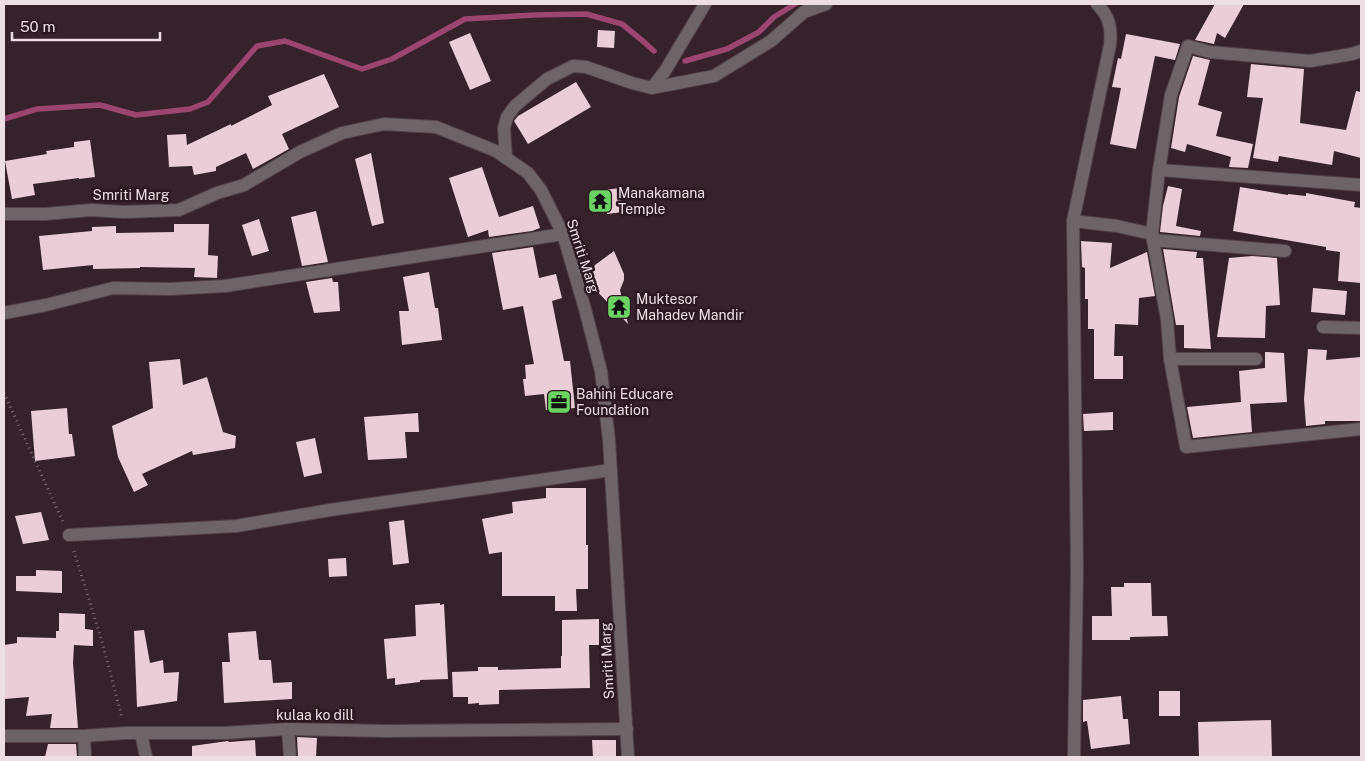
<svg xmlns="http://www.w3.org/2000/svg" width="1365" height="761" font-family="'Public Sans',sans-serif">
<rect width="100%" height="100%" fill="#35222a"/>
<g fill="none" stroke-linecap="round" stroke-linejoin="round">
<g stroke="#9b456f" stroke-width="5.5">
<path d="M685 61 727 49 759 32 774 17 795 4"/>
<path d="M4 119 37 109 100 105 136 115 190 109 208 102 257 46 285 41 362 69 392 59 465 19 534 15 586 14 622 24 644 42 654 51"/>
</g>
</g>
<g fill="#e9ced8">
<path d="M1215 4H1244L1225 38 1217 33 1214 44 1195 40Z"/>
<path d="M598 30 615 31 614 48 597 47Z"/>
<path d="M470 33 491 81 470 90 449 42Z"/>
<path d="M1126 34 1180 44 1175 60 1155 56 1136 149 1110 144 1121 88 1112 87 1118 58 1121 59Z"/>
<path d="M1193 56 1210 60 1198 105 1222 112 1216 136 1253 144 1248 168 1229 167 1231 157 1187 144 1185 152 1171 148 1179 97Z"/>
<path d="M1251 64 1304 69 1300 123 1346 130 1356 91 1361 92V158L1334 151 1332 165 1279 156 1278 162 1253 158 1263 98 1247 97Z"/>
<path d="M324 74 339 107 282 134 289 149 253 169 246 153 216 167V171L194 175 192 166 169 167 167 135 186 134 187 145 231 124V126L272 105 268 96Z"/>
<path d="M576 82 591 107 528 144 514 121 518 116Z"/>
<path d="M90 140 95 177 79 179V178L33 184 35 195 12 199 5 161 47 154 46 151 74 147V142Z"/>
<path d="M371 153 384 223 372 226 355 159Z"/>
<path d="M482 167 499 217 533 206 540 228 532 231 489 237 488 230 468 237 449 178Z"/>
<path d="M1168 186 1182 189 1176 226 1201 231 1200 236 1160 232 1163 206Z"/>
<path d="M1240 187 1288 195V194L1306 196V193L1355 202 1354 207 1361 208V283L1338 281 1340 252 1326 250V247L1233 231Z"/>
<path d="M620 188 623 212 607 214 604 190Z"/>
<path d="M316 211 328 262 302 266 291 217Z"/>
<path d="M259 219 269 251 252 256 242 225Z"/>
<path d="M174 224H209L208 255 218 256 217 278 194 277 195 268 140 267V268L93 269V265L43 270 39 236 92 231V227L116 226V233L174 232Z"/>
<path d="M1081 241 1112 243 1110 268 1147 252 1155 296 1139 298 1138 325 1115 324 1114 356H1123V379H1094V329H1088V299H1085V268L1082 267Z"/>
<path d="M533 247 539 278 556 274 562 298 552 301 564 361H570L575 408 546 410 544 394 525 396 523 379H526L525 365 534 364 523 306 503 310 492 253Z"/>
<path d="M1163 249 1197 252 1196 258H1203L1211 349 1184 348V325H1176Z"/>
<path d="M614 251 624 274V280L620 290 628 324 592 286 590 279 591 272 595 265Z"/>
<path d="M1252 256 1277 258 1280 305 1266 306 1265 338 1217 337 1229 258Z"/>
<path d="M429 272 435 308H438L442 340 402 345 399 311H409L403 277Z"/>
<path d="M332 278 333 282H338L340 311 314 313 306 282Z"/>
<path d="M1313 288 1347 291 1345 315 1311 312Z"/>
<path d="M1308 349 1327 350 1326 360 1361 357V421H1325V424L1306 426 1304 399Z"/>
<path d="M1265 352 1284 353 1287 402 1250 404 1252 432 1193 438 1187 407 1241 402 1239 371 1265 368Z"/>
<path d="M180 359 183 385 207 377 223 432 236 436 235 448 193 455 192 451 142 474 148 485 134 492 118 457 112 426 153 408 149 362Z"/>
<path d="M67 408 69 434H72L75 456 35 461 31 411Z"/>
<path d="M1113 412V430L1084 431 1083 414Z"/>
<path d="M418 413 419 432H405L407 458 368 460 364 417Z"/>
<path d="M315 438 322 473 304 477 296 442Z"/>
<path d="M546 488H586V545H588V589H576L577 611H555V596H502V552L489 554 482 519 513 513 512 502 546 498Z"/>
<path d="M41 512 49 540 23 544 15 516Z"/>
<path d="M404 520 409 563 393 565 389 522Z"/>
<path d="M346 558 347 576 329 577 328 559Z"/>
<path d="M36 570 62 571V593L16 591V576H36Z"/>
<path d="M1124 583H1151L1152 616H1167L1168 636 1130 637V640H1092V616H1112L1111 587H1124Z"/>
<path d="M440 603V605L444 604 448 679 420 680V682L395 685V678L387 679 384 639 416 636 415 605Z"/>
<path d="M59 613 85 614V629L93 630V646L74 645 73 663 78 728H50L52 714 26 716 29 697 4 699V645L17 643V637L56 638V631H59Z"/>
<path d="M599 619V645H589L590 688 499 690V704L479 705V703L468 704V697H453L452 672 478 671V667H498V670L561 668V656H562V620Z"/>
<path d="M144 630 150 663 163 660 164 673 179 672 177 701 137 707 134 631Z"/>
<path d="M256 631 259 660H271L273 683 292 682V699L224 703 222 662H230L228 633Z"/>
<rect x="1159" y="691" width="21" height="25"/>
<path d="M1121 696 1123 719H1128L1130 744 1091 749 1087 721 1083 722V700Z"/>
<path d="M1271 720 1272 757H1199L1198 722Z"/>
<path d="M297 737 317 738 316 757H298Z"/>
<path d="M255 740 256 757H192V746L228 741 229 742Z"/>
<path d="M592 740H616V757H593Z"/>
<path d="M48 744H76L77 757H45Z"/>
</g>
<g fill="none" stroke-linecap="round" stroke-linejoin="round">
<defs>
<g id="minor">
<path d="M1361 51 1352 54 1310 61 1210 52 1188 46 1171 95 1159 170 1152 234 1167 320 1170 359 1186 447 1361 429"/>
<path d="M652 88 665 71 705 4"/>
<path d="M506 158 504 128 507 117 515 106 547 79 573 66 586 67 632 83 652 88 714 76 771 41 804 12 826 4"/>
<path d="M1159 170 1361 185"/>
<path d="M4 214H45L91 210 124 212 179 210 217 193 244 185 300 152 342 133 384 124 436 127 496 151 528 173 541 190 563 234 585 309 601 371 609 440 628 757"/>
<path d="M1073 221 1117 226 1152 234"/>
<path d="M1153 240 1285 251"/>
<path d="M4 313 46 305 113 288 170 289 225 286 563 234"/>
<path d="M1323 327 1361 328"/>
<path d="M1170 359H1256"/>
<path d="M69 535 236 526 330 510 611 470"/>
<path d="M288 729 290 757"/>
<path d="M141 733 146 757"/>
<path d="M4 736H84L125 733H225L288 729 385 731 627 729"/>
<path d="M84 736 85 757"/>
<path d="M1074 757 1077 570 1073 221 1110 45C1112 28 1109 16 1097 4"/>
</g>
</defs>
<use href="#minor" stroke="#524048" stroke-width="14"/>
<g stroke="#7d6c73" stroke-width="3" stroke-dasharray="1 4" stroke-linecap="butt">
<path d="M4 393 63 522"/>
<path d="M74 551 103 645 122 718"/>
</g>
<use href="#minor" stroke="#6e6468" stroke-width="12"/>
</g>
<defs>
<symbol id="temple-square" viewBox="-11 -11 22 22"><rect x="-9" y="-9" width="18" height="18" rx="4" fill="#6bd362" stroke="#2b1820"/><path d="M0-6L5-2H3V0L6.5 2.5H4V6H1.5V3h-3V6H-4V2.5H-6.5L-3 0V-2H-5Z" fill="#111"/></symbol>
<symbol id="office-square" viewBox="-11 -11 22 22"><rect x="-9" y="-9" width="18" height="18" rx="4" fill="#6bd362" stroke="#2b1820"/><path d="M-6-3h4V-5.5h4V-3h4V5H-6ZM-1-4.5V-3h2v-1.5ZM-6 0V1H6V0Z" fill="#111"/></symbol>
</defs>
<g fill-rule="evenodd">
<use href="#temple-square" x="586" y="187" width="28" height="28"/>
<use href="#temple-square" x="605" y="293" width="28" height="28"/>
<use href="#office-square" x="545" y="388" width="28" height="28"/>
</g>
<g text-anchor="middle" stroke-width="5" stroke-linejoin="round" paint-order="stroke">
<g font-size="14" fill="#ecdee3" stroke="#2b1820" text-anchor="start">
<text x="618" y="198">Manakamana<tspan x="618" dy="16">Temple</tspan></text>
<text x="636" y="304">Muktesor<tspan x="636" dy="16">Mahadev Mandir</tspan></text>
<text x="576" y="399">Bahini Educare<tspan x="576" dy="16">Foundation</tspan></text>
</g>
<g font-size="14" fill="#ecdee3" stroke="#2b1820">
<text x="131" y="200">Smriti Marg</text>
<text transform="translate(583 256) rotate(72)" y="5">Smriti Marg</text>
<text transform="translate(607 661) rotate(-93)" y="5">Smriti Marg</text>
<text x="315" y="720">kulaa ko dill</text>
</g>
</g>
<rect width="1365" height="761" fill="none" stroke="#ecdee3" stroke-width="10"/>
<path d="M12 32v8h148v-8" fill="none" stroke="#ecdee3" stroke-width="2.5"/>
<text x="20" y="32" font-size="15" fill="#ecdee3" stroke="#2b1820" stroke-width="4" paint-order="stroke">50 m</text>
</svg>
